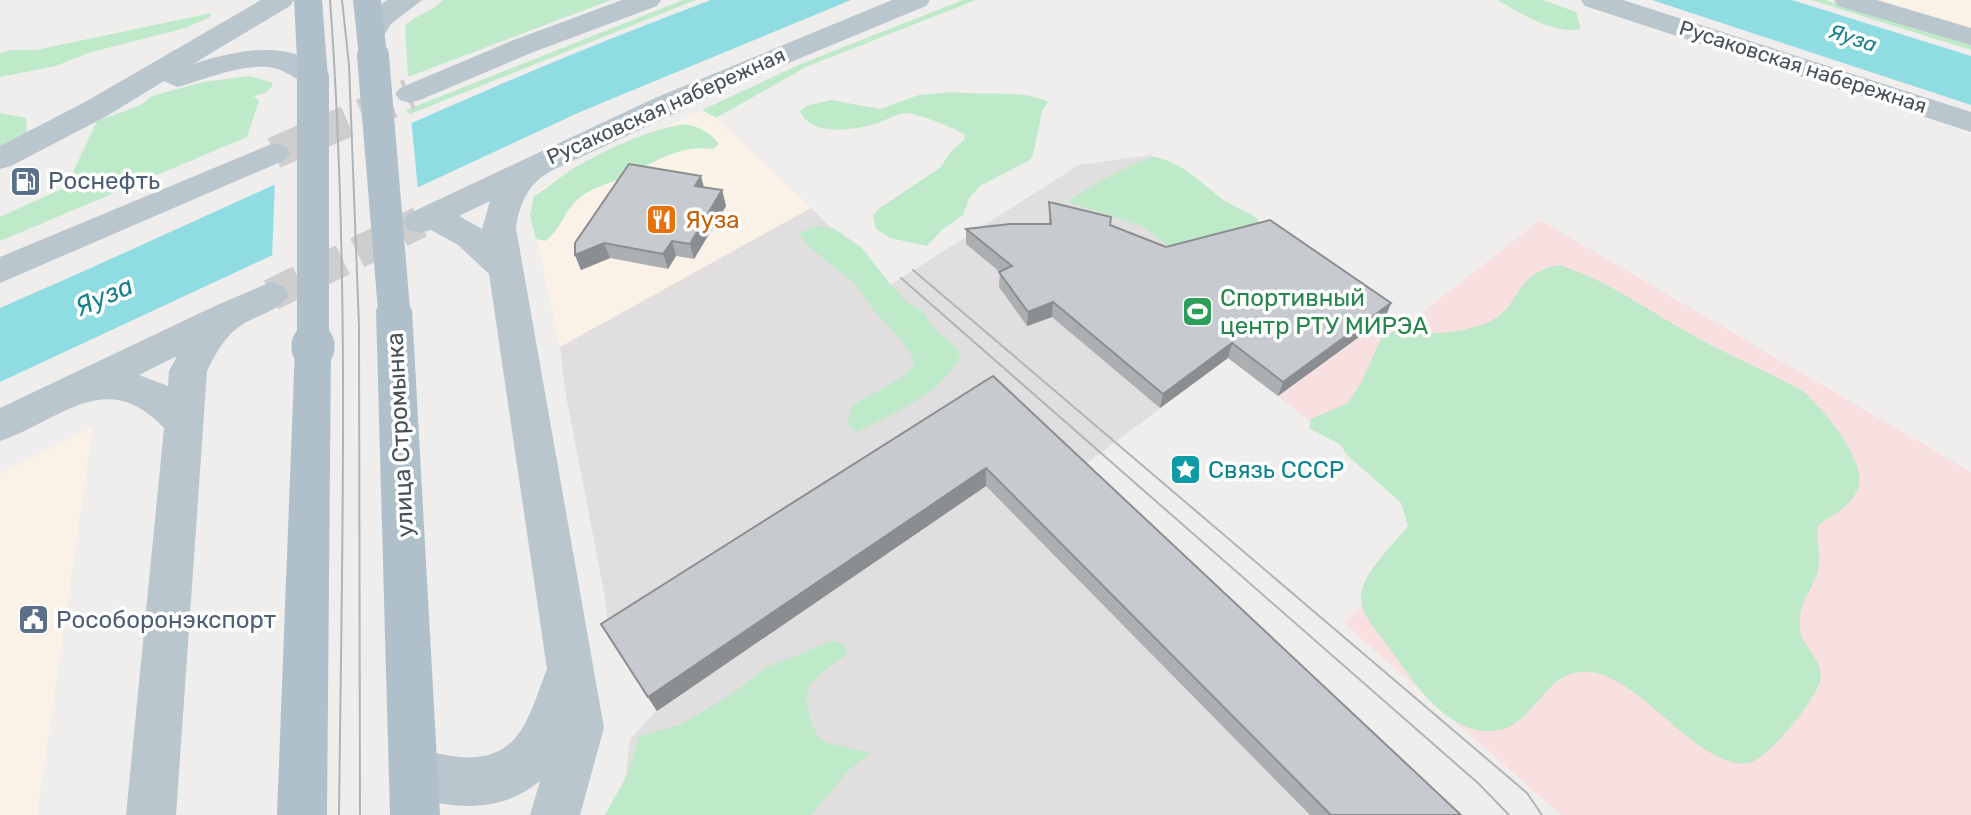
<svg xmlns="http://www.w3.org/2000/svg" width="1971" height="815" font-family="Rubik,sans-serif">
<rect width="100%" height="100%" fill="#f0eded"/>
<g fill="#faf2e7">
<path d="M1877 0H1971V28Z"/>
<path d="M702 110 716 118 811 208 560 347 532 216 531 206 537 194 551 181Z"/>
<path d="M93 427 37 815H0V473Z"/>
</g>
<path fill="#e1dedf" d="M1151 155 1385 318 1278 396 1228 358 1075 472 1436 815H611L625 783 630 739 656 711 610 639 604 592 565 390 560 347 811 208 890 285 1079 165Z"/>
<path fill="#f8dfe0" d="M1540 220 1971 472V815H1561L1344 623 1442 526 1278 396 1385 318 1417 317Z"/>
<g fill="#bfeaca">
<path d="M443 0H611L408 77 405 26C416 14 433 12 443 0Z"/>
<path d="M683 0H696L410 114 406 110Z"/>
<path d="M963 0H976L806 67 716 118 702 110 803 63Z"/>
<path d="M1497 0H1543L1576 12 1581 29C1554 35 1521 13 1497 0Z"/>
<path d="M1811 0H1825L1971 45V50Z"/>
<path d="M211 13 210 17 185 28 88 53 56 66 0 77V53L11 50H36Z"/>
<path d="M248 76 271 82 273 86 265 93 254 96 259 101 247 137 0 241V217L66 187 97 121 141 105 152 96 203 82Z"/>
<path d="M953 92C982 96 1023 89 1048 102L1042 111 1033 155 1030 160 980 186 970 197 963 215 943 229 927 246 890 238 876 229 873 216 877 210 941 167 949 154 965 139 964 134C952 127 919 114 907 113 897 113 885 121 875 124 854 130 811 137 800 111L806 106 831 100 880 109 919 95Z"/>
<path d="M0 113 26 118 27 133 0 152Z"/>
<path d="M685 124C700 127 710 132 719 144L713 149C677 144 653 164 622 178 607 185 591 187 578 199 564 211 561 230 545 241L536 239 530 215 534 196C549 188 560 176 574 168 607 149 647 130 685 124Z"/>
<path d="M1155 157C1181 162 1202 183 1222 199 1233 206 1246 211 1257 218L1259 224 1170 247 1142 226 1068 202C1085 188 1135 161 1155 157Z"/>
<path d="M817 226 835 229 862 248 890 284 907 302 923 311 931 326 958 349 960 356C941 395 893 413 856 432L847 424 853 405 902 377 915 364C907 341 890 330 875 312 867 302 861 289 852 281 838 269 805 247 799 233Z"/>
<path d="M1559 265C1605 279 1646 309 1687 332 1724 354 1764 369 1801 390 1820 404 1866 460 1859 485 1854 505 1833 514 1818 526 1816 539 1820 551 1819 563 1817 588 1797 599 1800 628 1801 646 1821 657 1821 676 1820 696 1768 759 1749 763 1733 766 1717 757 1704 749 1673 729 1630 680 1596 673 1547 662 1537 722 1500 730 1449 740 1412 680 1388 646 1377 630 1360 615 1361 595 1363 572 1394 544 1408 526L1401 503 1346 454 1341 445 1309 428 1311 419 1348 403 1362 381 1382 336C1400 327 1416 332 1436 333 1452 333 1474 328 1489 322 1521 307 1514 272 1559 265Z"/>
<path d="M832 641 844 644 846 655C817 677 796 683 812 723 816 733 818 740 828 743 841 748 855 747 870 754L849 770 811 815H605L628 773 639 736 682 724 733 693 767 667Z"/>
</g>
<g fill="#90dce3">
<path d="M711 0H851L580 112 0 382V308C237 205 468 90 711 0Z"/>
<path d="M1652 0H1792L1971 56V105Z"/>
</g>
<path fill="#f0eded" d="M411 118 418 190 272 258 275 180Z"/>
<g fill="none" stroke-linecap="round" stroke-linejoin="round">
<g stroke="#cececf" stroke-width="32" stroke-dasharray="32 16" stroke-linecap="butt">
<path d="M274 153 410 94"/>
<path d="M271 295 420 222"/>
</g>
<g fill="#bac6cd" fill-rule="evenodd">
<path d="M261 0H294L290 6 193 64C234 51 298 35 328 78L323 84C301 90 291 69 268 67 237 65 207 79 177 87L164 81 107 116 11 166 0 169V146L85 102Z"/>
<path d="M387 0H422L391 24 381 40 371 42 361 40 357 34C364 19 374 9 387 0Z"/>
<path d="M622 0H661L657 6 531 53 420 100 410 103 400 100 395 94 400 88 511 41Z"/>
<path d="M892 0H930L926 6 738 84 553 170C530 181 519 203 516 228L604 728 580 815H530L540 781C500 815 444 810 399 791L392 774 399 757C420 748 429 752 451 756 520 766 527 720 547 669L489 274 458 245 431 230 420 233 408 230 403 222 408 214 655 98ZM490 201 482 229 459 216Z"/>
<path d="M1581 0H1623L1971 112V132L1585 6Z"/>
<path d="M1834 0H1877L1971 28V45L1838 6Z"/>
<path d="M274 143 285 146 290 153 285 160 0 283V257Z"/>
<path d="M271 282 283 286 289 295C279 311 259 314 243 324 225 335 216 353 207 371L176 815H126L164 428C106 366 61 420 0 441V408L217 305ZM177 356 169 371 168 386 139 375Z"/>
</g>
<g fill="#afc0ca" fill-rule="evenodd">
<path d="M294 0H322L328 78 323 84 313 87 303 84 298 78Z"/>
<path d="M353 0H381L387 56 383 62 373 65 363 62 359 56Z"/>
<path d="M394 297 407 301 412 310 440 815H390L376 310 381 301Z"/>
<path d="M313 334 326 338 331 348 327 815H277L295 348 300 338Z"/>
</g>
<g stroke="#b0b3b7" stroke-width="2">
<path d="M330 0C350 272 342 543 339 815"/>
<path d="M342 0 349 65 359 326 360 815"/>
<path d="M913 270 1527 793 1542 815"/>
<path d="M901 278 1479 784 1509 815"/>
</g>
<g stroke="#afc0ca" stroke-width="32">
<path d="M373 56 394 310"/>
<path d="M313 78V346"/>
</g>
<path stroke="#afc0ca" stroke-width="43" d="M313 345V348"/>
</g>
<g fill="#abafb2">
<path d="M704 187 722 190 726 206 694 259 676 256 668 269 610 258 581 270 575 255Z"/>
<path d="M1049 202 1166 247 1391 303 1385 318 1278 396 1228 358 1160 408 1052 317 1027 326 999 287 1000 272 966 244V229L1049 224Z"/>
<path d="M993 376 1461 815H1310L986 486 657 711 601 624Z"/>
</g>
<g fill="#8b8e91">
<path d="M701 176 705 191 695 186Z"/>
<path d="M722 190 726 206 694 259 690 244Z"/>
<path d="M672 241 676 256 668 269 663 254Z"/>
<path d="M604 243 610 258 581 270 575 255Z"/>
<path d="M1053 302 1052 317 1027 326 1028 312Z"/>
<path d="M1391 303 1385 318 1278 396 1283 382Z"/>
<path d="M1232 343 1228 358 1160 408 1163 394Z"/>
<path d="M986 468V486L657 711 648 697Z"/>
</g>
<g fill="#c7cbcf" stroke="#8b8e91" stroke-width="2">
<path d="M629 164 701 176 695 186 722 190 690 244 672 241 663 254 604 243 575 255V243Z"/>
<path d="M1049 202 1111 217 1110 225 1166 247 1270 220 1391 303 1283 382 1232 343 1163 394 1053 302 1028 312 999 272 1012 266 966 229 1010 224H1051Z"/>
<path d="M993 376 1461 815H1331L986 468 648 697 601 624Z"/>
</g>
<defs>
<symbol id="fuel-square" viewBox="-11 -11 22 22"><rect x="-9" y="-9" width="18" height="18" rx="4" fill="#5c6f8a" stroke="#fff"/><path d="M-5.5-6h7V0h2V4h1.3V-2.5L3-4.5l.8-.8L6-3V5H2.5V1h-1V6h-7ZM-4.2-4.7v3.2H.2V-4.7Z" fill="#fff"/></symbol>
<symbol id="restaurant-square" viewBox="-11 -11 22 22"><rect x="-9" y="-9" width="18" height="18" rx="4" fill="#e8710a" stroke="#fff"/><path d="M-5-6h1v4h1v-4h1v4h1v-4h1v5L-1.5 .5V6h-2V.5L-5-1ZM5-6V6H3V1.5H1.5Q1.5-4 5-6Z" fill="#fff"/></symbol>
<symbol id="stadium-square" viewBox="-11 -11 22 22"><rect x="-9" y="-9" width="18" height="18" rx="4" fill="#2e9e5b" stroke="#fff"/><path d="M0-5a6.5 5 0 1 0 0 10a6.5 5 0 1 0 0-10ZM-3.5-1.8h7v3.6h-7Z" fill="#fff"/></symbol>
<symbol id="sight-square" viewBox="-11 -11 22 22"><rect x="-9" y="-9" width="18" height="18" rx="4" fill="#0f9aa8" stroke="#fff"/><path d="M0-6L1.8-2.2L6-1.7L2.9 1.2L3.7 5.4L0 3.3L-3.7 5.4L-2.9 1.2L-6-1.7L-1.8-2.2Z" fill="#fff"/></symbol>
<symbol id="civic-square" viewBox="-11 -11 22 22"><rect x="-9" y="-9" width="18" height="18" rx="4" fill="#5c6f8a" stroke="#fff"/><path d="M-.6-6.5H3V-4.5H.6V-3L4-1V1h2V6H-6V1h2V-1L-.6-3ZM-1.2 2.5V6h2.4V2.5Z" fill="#fff"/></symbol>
</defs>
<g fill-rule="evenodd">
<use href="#fuel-square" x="8" y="164" width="35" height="35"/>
<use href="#restaurant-square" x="644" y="202" width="35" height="35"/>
<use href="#stadium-square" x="1180" y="294" width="35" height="35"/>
<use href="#sight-square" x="1168" y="452" width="35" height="35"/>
<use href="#civic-square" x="16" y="602" width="35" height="35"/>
</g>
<g text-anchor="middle" stroke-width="7" stroke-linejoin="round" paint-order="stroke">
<g font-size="21" font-style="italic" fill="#18828c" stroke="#fff">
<text transform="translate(1853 38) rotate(18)" y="7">Яуза</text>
</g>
<g font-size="21" fill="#475259" stroke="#fff">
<text transform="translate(1803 67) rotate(18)" y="7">Русаковская набережная</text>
<text transform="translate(666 106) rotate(-24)" y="7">Русаковская набережная</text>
</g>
<g font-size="24" fill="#4e5e75" stroke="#fff" text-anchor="start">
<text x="48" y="189">Роснефть</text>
<text x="56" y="628">Рособоронэкспорт</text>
</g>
<g font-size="24" fill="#c56008" stroke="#fff" text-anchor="start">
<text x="685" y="228">Яуза</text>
</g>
<g font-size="24" fill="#27864d" stroke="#fff" text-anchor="start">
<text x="1220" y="306">Спортивный<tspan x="1220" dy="28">центр РТУ МИРЭА</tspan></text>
</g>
<g font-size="24" fill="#475259" stroke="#fff">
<text transform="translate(400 435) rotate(-93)" y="8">улица Стромынка</text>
</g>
<g font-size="24" fill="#0d838f" stroke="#fff" text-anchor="start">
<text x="1208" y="478">Связь СССР</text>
</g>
<g font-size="26" font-style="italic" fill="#18828c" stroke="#fff">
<text transform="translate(104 296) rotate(-24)" y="9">Яуза</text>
</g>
</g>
</svg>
